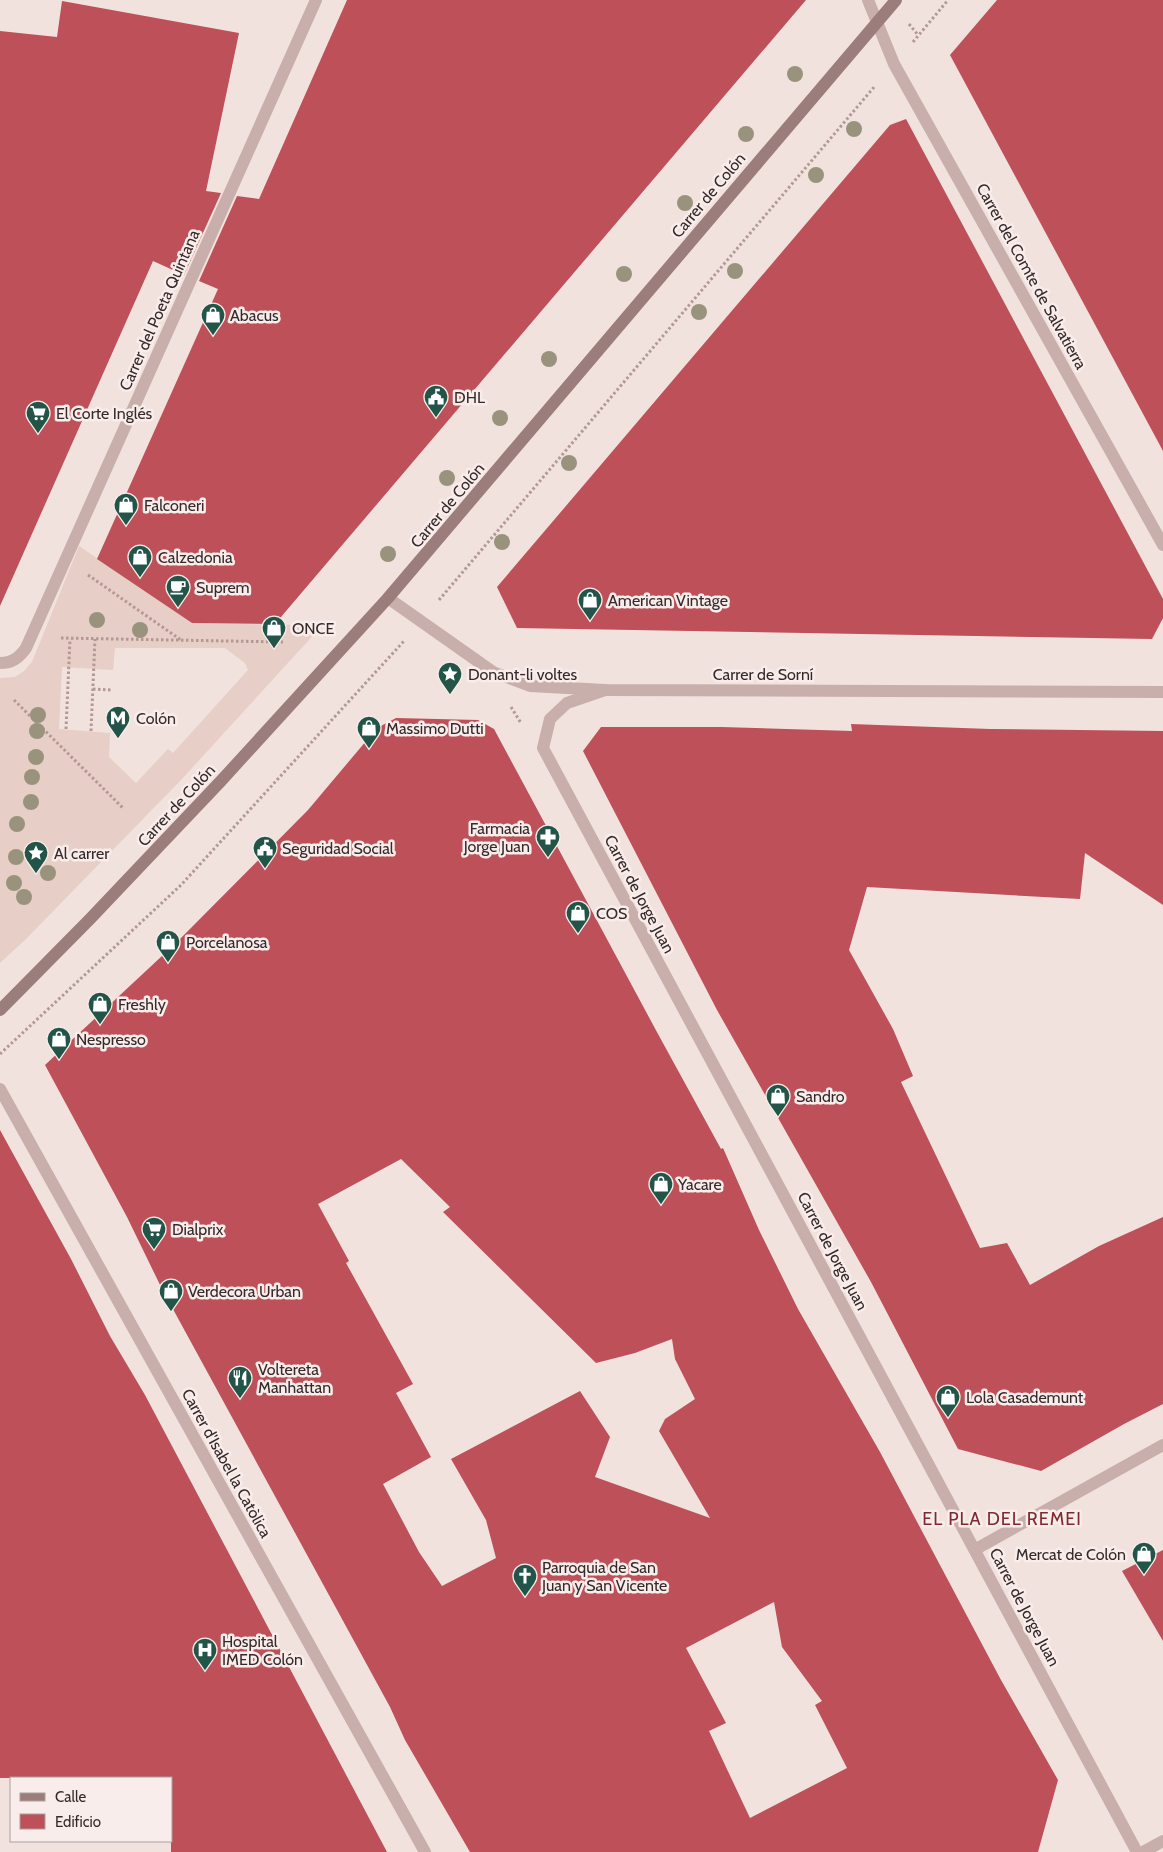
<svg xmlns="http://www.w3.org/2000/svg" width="1163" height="1852" font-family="Cabin,sans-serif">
<rect width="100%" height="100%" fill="#f1e2de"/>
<path fill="#e7cec6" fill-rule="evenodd" d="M79 546 192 623 299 625 319 629 181 780 26 939 0 963V678L15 677 24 671 32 662ZM115 648H225L245 663 248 670 173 753 168 749 136 783 109 757 110 733 59 729 62 667 113 670Z"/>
<g fill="#bd5058" fill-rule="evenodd">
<path d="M347 0H806L275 624 192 623 97 559 218 289 199 281 237 196 259 199Z"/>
<path d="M997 0H1163V451L950 55Z"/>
<path d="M62 1 239 33 206 191 221 193 184 275 153 261 0 606V31L57 37Z"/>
<path d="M906 119 1163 599V618L1152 639 517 628 497 587 890 125Z"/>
<path d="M396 718 478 720 494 729 658 1034 721 1149 723 1148 759 1230 798 1309 880 1452 1001 1680 1058 1780 1038 1852H470L405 1740 390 1707 162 1289 127 1217 45 1065 177 942 308 810 377 728ZM401 1159 450 1207 443 1212 596 1363 635 1353 672 1339 675 1359 695 1399 665 1419 659 1431 710 1518 595 1477 610 1437 580 1391 451 1459 486 1520 496 1558 442 1586 419 1552 383 1484 431 1457 396 1393 413 1384 346 1263 349 1261 318 1204ZM774 1602 782 1647 822 1701 815 1705 847 1768 750 1818 709 1731 726 1723 686 1648Z"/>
<path d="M851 724 990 729 1163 731V905L1085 853 1080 899 867 887 849 950 893 1029 913 1076 901 1082 980 1248 1007 1243 1030 1285 1099 1246 1163 1217V1404L1124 1424 1041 1471 958 1449 871 1282 717 1010 583 751 601 727H721L852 731Z"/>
<path d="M0 1130 71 1259 110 1336 145 1395 387 1852H171V1778H0Z"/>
<path d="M1163 1550V1641L1122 1571Z"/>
</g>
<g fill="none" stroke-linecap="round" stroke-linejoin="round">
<g stroke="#b49895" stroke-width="3" stroke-dasharray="2.5 2.5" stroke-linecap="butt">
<path d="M909 24 918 35"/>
<path d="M913 42 948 0"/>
<path d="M88 575 181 640"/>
<path d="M439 600 875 86"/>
<path d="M61 638 283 642"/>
<path d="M93 689 112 690"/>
<path d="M14 700 124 809"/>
<path d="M511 707 521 723"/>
<path d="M66 729 70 639"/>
<path d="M91 731 95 639"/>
<path d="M0 1054 181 885 404 641"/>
</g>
<g stroke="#c8afab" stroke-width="12">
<path d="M868 0 894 64 1163 545"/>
<path d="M388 598 493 672 530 686 605 690 1163 692"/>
<path d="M0 663C12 663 19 658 26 648L316 0"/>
<path d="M605 690 567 703 550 719 543 748 1137 1852"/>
<path d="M0 1089 425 1852"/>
<path d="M976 1549 1163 1445"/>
<path d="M1143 1852 1163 1841"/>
</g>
<path stroke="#9b7e7c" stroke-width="12" d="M0 1010 90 919 220 782 388 598 896 0"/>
</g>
<g fill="#99937e">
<circle cx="795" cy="74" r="8"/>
<circle cx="854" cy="129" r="8"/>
<circle cx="746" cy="134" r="8"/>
<circle cx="816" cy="175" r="8"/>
<circle cx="685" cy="203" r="8"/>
<circle cx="735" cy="271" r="8"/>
<circle cx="624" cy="274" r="8"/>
<circle cx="699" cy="312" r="8"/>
<circle cx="549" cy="359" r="8"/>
<circle cx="500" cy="418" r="8"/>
<circle cx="569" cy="463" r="8"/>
<circle cx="447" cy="478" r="8"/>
<circle cx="502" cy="542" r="8"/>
<circle cx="388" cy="554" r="8"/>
<circle cx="97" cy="620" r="8"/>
<circle cx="140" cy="630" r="8"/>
<circle cx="38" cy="715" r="8"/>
<circle cx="37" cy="731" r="8"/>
<circle cx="36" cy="757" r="8"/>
<circle cx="32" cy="777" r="8"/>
<circle cx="31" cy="802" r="8"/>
<circle cx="17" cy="824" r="8"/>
<circle cx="16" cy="857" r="8"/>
<circle cx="48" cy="873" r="8"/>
<circle cx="14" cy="883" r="8"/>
<circle cx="24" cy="897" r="8"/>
</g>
<defs>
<symbol id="shop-pin" viewBox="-11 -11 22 30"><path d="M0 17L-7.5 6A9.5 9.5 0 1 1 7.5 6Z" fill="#225548" stroke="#f8edea"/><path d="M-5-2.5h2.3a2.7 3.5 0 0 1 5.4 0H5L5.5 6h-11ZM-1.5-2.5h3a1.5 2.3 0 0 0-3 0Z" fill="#fff"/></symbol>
<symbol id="civic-pin" viewBox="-11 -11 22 30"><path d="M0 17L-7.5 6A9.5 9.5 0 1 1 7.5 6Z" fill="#225548" stroke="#f8edea"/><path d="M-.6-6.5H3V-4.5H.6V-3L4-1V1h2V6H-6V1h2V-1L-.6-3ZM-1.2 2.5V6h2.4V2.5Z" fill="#fff"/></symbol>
<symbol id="supermarket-pin" viewBox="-11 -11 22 30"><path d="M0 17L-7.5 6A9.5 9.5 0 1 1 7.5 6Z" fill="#225548" stroke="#f8edea"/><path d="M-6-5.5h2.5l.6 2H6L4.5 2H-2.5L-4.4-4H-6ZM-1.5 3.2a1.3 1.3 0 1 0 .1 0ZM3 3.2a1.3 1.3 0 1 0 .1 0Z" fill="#fff"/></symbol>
<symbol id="cafe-pin" viewBox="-11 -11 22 30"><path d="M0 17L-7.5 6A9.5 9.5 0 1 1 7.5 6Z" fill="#225548" stroke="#f8edea"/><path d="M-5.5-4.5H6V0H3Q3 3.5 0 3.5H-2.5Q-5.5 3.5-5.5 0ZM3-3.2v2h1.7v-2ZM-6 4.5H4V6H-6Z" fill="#fff"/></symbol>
<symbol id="sight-pin" viewBox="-11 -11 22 30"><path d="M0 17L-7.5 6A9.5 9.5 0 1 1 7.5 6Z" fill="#225548" stroke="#f8edea"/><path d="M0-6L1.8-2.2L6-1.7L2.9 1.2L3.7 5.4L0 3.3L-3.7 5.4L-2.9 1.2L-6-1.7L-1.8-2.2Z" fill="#fff"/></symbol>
<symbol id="metro-pin" viewBox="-11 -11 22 30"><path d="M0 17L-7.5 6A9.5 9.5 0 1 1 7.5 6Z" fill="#225548" stroke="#f8edea"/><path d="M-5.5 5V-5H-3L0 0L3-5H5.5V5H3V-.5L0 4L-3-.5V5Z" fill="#fff"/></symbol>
<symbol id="pharmacy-pin" viewBox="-11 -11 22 30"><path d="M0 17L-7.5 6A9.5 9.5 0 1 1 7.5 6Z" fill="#225548" stroke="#f8edea"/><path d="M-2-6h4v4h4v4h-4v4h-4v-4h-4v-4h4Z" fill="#fff"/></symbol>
<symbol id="restaurant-pin" viewBox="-11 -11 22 30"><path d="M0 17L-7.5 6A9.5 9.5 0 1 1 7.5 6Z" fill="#225548" stroke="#f8edea"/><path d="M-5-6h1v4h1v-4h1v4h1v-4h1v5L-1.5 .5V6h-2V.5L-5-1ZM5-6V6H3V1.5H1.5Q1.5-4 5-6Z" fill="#fff"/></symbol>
<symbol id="church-pin" viewBox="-11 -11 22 30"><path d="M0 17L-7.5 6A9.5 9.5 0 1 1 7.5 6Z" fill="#225548" stroke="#f8edea"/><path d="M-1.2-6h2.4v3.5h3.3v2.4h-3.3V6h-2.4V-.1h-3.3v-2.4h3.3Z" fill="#fff"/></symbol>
<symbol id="hospital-pin" viewBox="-11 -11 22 30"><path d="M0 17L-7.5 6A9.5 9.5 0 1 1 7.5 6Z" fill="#225548" stroke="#f8edea"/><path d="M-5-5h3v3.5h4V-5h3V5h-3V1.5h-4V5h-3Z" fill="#fff"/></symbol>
</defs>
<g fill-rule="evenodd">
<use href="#shop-pin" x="199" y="301" width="28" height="38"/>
<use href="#civic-pin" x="422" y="383" width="28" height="38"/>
<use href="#supermarket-pin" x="24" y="399" width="28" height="38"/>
<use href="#shop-pin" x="112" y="491" width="28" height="38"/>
<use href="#shop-pin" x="126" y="543" width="28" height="38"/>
<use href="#cafe-pin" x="164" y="573" width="28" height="38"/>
<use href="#shop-pin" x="576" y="586" width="28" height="38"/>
<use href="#shop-pin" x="260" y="614" width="28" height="38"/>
<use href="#sight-pin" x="436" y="660" width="28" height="38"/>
<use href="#metro-pin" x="104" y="704" width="28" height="38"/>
<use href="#shop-pin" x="355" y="714" width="28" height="38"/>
<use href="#pharmacy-pin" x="534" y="823" width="28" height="38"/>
<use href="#civic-pin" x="251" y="834" width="28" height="38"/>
<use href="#sight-pin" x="22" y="839" width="28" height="38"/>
<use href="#shop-pin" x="564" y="899" width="28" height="38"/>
<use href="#shop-pin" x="154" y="928" width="28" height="38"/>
<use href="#shop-pin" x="86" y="990" width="28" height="38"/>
<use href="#shop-pin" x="45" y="1025" width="28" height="38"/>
<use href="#shop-pin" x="764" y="1082" width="28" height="38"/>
<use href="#shop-pin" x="647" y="1170" width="28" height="38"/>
<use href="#supermarket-pin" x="140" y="1215" width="28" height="38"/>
<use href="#shop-pin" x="157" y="1277" width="28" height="38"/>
<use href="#restaurant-pin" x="226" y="1364" width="28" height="38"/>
<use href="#shop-pin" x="934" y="1383" width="28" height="38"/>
<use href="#shop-pin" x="1130" y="1540" width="28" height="38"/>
<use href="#church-pin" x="511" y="1562" width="28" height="38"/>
<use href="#hospital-pin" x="191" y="1636" width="28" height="38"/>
</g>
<g text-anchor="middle" stroke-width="5" stroke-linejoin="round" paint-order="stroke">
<g font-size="16" fill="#36292a" stroke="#f8edea">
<text transform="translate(708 195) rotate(-50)" y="6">Carrer de Colón</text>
<text transform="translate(1032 276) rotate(61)" y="6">Carrer del Comte de Salvatierra</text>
<text transform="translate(159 310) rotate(-66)" y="6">Carrer del Poeta Quintana</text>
<text transform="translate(447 505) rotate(-50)" y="6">Carrer de Colón</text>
<text x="763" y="680">Carrer de Sorní</text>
<text transform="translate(176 805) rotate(-47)" y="6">Carrer de Colón</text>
<text transform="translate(640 894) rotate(62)" y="6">Carrer de Jorge Juan</text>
<text transform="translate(833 1251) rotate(62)" y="6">Carrer de Jorge Juan</text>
<text transform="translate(227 1463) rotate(61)" y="6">Carrer d'Isabel la Catòlica</text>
<text transform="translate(1025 1607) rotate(62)" y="6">Carrer de Jorge Juan</text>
</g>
<g font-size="16" fill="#36292a" stroke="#f8edea" text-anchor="start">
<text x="230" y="321">Abacus</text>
<text x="454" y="403">DHL</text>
<text x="56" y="419">El Corte Inglés</text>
<text x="144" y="511">Falconeri</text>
<text x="158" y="563">Calzedonia</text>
<text x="196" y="593">Suprem</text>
<text x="608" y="606">American Vintage</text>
<text x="292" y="634">ONCE</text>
<text x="468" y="680">Donant-li voltes</text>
<text x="136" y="724">Colón</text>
<text x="386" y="734">Massimo Dutti</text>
<text x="530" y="834" text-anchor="end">Farmacia<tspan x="530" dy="18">Jorge Juan</tspan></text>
<text x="282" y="854">Seguridad Social</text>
<text x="54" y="859">Al carrer</text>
<text x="596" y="919">COS</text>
<text x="186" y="948">Porcelanosa</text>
<text x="118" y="1010">Freshly</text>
<text x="76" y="1045">Nespresso</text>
<text x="796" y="1102">Sandro</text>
<text x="678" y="1190">Yacare</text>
<text x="172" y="1235">Dialprix</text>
<text x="188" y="1297">Verdecora Urban</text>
<text x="258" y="1375">Voltereta<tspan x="258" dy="18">Manhattan</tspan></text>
<text x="966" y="1403">Lola Casademunt</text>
<text x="1126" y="1560" text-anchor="end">Mercat de Colón</text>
<text x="542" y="1573">Parroquia de San<tspan x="542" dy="18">Juan y San Vicente</tspan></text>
<text x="222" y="1647">Hospital<tspan x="222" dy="18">IMED Colón</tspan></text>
</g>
<g font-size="18" letter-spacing="1" fill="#7f2930" stroke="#f8edea">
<text x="1002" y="1525">EL PLA DEL REMEI</text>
</g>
</g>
<rect x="10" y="1777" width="162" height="65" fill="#f8edea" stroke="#aa9f9d"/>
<rect x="20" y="1793" width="25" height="8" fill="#9b7e7c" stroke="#aa9f9d"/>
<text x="55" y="1802" font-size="15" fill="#36292a">Calle</text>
<rect x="20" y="1814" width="25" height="15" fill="#bd5058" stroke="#aa9f9d"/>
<text x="55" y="1827" font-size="15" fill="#36292a">Edificio</text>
</svg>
